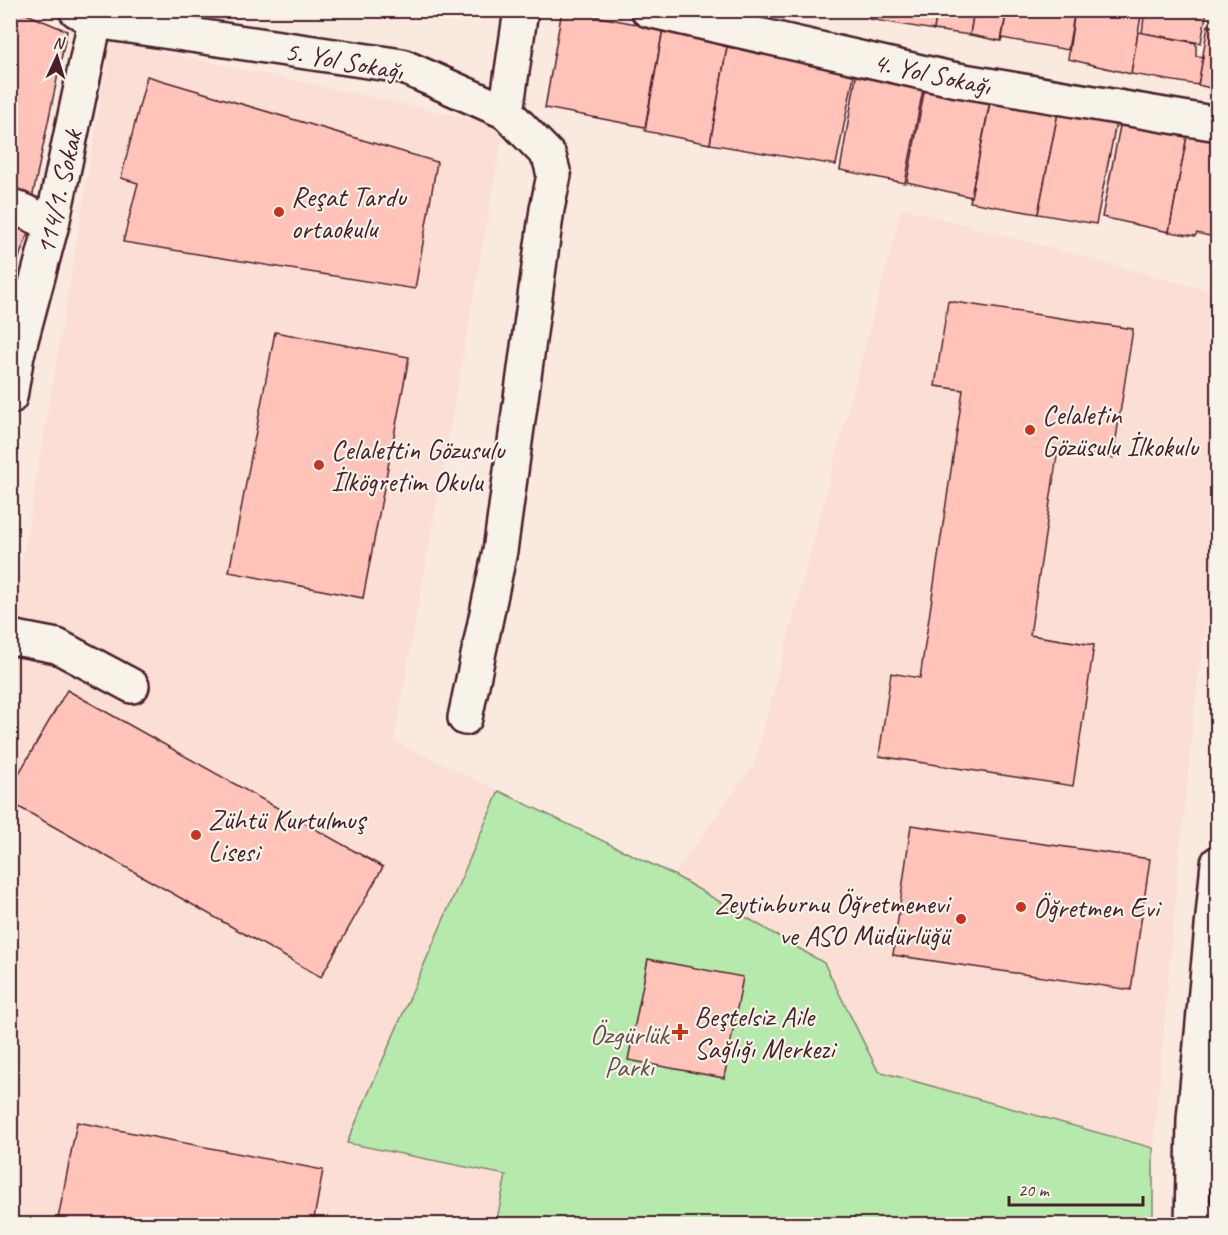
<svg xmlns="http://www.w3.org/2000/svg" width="1228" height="1235" font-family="Caveat,sans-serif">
<rect width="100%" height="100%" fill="#f9e9df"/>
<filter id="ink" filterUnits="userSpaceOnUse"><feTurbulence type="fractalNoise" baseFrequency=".0167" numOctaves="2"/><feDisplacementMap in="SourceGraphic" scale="12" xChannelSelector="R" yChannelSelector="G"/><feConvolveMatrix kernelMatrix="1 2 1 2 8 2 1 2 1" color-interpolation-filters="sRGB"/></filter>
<g filter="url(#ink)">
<g fill="#fbded4">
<path d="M111 41 504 126 394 741 499 791 347 1143 507 1175 496 1224H11V627Z"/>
<path d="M902 208 1217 293V567L1198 675 1181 839 1153 1148 878 1071 824 963 674 875 754 765Z"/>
</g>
<path fill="#b6eaac" stroke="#80846c" stroke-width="1.5" d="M499 791 674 875 824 963 878 1071 1153 1148V1224H496L506 1175 347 1143Z"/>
<g fill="#ffc3ba" stroke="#4a1f2b" stroke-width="1.5">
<path d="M10 10H17L67 31 32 199 10 189Z"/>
<path d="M562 10 663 29 645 127 545 108Z"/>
<path d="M842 10H871L870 16Z"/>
<path d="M871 10H937L934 30 869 19Z"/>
<path d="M937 10H974L970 35 934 30Z"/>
<path d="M974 10H1007L1001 41 970 35Z"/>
<path d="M1007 10H1075L1068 50 1002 38Z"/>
<path d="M1075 10H1142L1131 74 1068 59Z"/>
<path d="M1145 10H1207L1201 43 1142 33Z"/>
<path d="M1208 25 1218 28V90L1198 85Z"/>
<path d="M663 29 727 47 710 144 645 131Z"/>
<path d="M1138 32 1196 43V56L1203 57 1198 85 1131 74Z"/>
<path d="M727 47 855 70 836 165 710 144Z"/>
<path d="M858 65 925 79 905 183 840 170Z"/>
<path d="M147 76 437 162 415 289 123 242 138 183 121 178Z"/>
<path d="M927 77 992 91 971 197 907 182Z"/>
<path d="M992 93 1059 108 1038 214 970 202Z"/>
<path d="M1059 108 1117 118 1096 224 1038 214Z"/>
<path d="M1122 116 1188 131 1169 232 1102 217Z"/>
<path d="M1188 131 1218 137V238L1197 233 1195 236 1169 232Z"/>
<path d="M10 224 28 233 10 282Z"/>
<path d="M948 301 1133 329 1113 458 1058 449 1030 635 1094 645 1073 786 879 756 891 673 920 678 963 390 935 386Z"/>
<path d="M275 332 409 357 363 598 229 572Z"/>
<path d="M67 690 383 867 321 977 10 802V789Z"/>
<path d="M911 825 1150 859 1131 990 893 955Z"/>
<path d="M648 959 743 977 724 1078 628 1060Z"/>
<path d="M77 1122 323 1170 313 1224H57Z"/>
</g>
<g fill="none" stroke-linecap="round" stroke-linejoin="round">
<defs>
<g id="minor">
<path d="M76 10 95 21 402 66 506 112 521 10"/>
<path d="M648 10 952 79 1218 124"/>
<path d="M10 205 52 224"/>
<path d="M10 397 17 355 52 224 95 21"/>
<path d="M10 637 57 646 132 686"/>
<path d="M465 718 500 551 547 209 554 175 549 156 506 112"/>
<path d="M1205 1224 1218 1217"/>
</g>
<path id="major" d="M1192 1224 1194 1119 1218 863"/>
</defs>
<use href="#minor" stroke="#4a1f2b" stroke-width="38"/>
<use href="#major" stroke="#4a1f2b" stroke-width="38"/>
<use href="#minor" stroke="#f7f3e8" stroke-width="33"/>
<use href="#major" stroke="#f7f3e8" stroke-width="33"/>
</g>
</g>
<g fill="#c8321e" stroke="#f7f3e8" stroke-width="2">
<circle cx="279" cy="212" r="6"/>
<circle cx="1030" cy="430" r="6"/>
<circle cx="319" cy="465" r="6"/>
<circle cx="196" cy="835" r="6"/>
<circle cx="1021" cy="907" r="6"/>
<circle cx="961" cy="919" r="6"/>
<path d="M677 1023h6v6h6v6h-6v6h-6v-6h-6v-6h6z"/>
</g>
<g text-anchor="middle" stroke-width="4.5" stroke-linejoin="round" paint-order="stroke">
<g font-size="28" fill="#4a1f2b" stroke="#f7f3e8">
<text transform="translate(344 60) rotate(10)" y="10">5. Yol Sokağı</text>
<text transform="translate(932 73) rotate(12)" y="10">4. Yol Sokağı</text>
<text transform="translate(58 192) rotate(-77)" y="10">114/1. Sokak</text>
</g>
<g font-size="28" fill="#4a1f2b" stroke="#f7f3e8" text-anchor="start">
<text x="291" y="206">Reşat Tardu<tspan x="291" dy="32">ortaokulu</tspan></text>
<text x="1042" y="424">Celaletin<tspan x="1042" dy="32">Gözüsulu İlkokulu</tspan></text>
<text x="331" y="459">Celalettin Gözusulu<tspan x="331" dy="32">İlkögretim Okulu</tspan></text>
<text x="208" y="829">Zühtü Kurtulmuş<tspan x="208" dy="32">Lisesi</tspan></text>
<text x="949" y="913" text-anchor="end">Zeytinburnu Öğretmenevi<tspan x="949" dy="32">ve ASO Müdürlüğü</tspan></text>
<text x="1033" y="917">Öğretmen Evi</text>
<text x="694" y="1026">Beştelsiz Aile<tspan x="694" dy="32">Sağlığı Merkezi</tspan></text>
</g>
<g font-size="28" fill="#65524b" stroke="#f7f3e8">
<text x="629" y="1044">Özgürlük<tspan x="629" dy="32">Parkı</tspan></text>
</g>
</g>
<rect width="1228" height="1235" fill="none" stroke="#f7f3e8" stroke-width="36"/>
<rect x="18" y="18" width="1192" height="1199" fill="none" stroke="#4a1f2b" stroke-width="2" filter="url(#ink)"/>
<g transform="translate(57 57) rotate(4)" stroke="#f7f3e8" stroke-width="4.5" paint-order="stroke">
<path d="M0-4.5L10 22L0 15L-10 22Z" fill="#4a1f2b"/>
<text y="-9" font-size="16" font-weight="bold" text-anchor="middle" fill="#4a1f2b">N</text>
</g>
<path d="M1009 1196v9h134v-9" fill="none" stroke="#4a1f2b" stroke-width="3"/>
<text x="1018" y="1196" font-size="18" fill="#4a1f2b" stroke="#f7f3e8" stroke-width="4.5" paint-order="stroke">20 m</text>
</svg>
